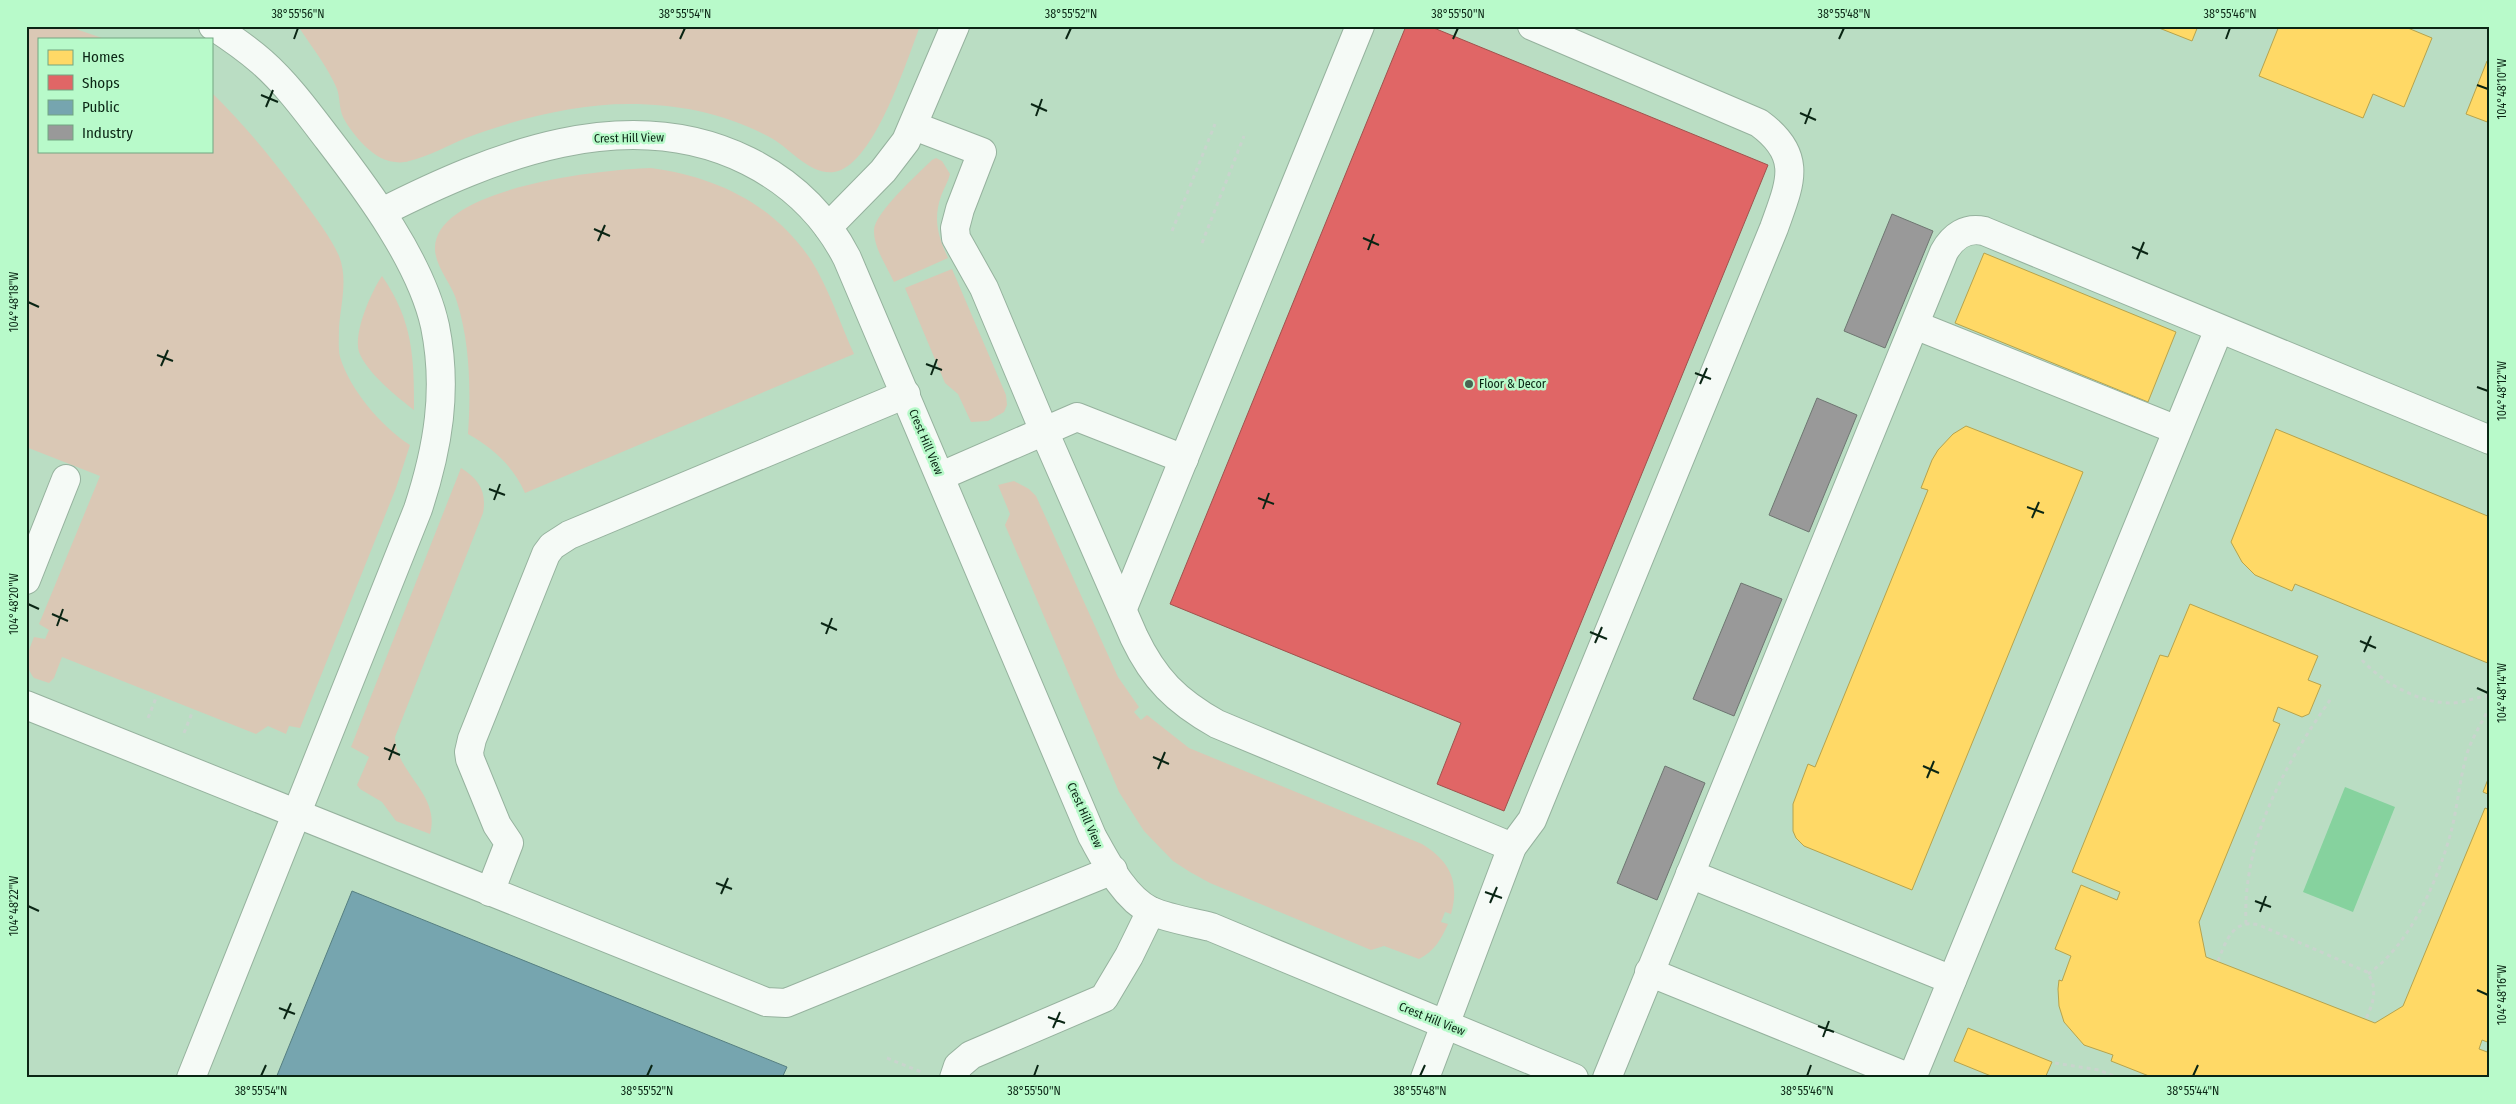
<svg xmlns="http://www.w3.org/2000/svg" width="2516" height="1104" font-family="'Fira Sans Condensed',sans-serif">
<rect width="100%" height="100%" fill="#baddc3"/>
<g fill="#dac8b5">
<path d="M26 26H67L105 39H39V151H211V92C245 125 274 161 302 199 315 217 330 236 339 256 348 278 341 304 339 327 339 337 338 348 340 357 350 390 382 427 410 445L396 488 300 728 289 726 286 734 268 726 256 734 62 657 54 678 49 683 34 678C23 664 28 652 34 637L45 639 49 630 39 624 100 476 26 447Z"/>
<path d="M298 26H920C906 63 877 154 841 170 815 181 792 150 773 139 728 114 680 104 629 104 574 104 517 119 466 138 447 146 429 156 409 161 401 164 389 162 381 158 367 151 350 131 343 117 339 108 340 97 337 89 328 67 311 46 298 26Z"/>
<path d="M936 158 942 161 950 174C948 182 944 188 941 196 933 220 938 236 948 258L894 282C887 267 874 248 874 231 873 214 919 173 932 160Z"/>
<path d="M651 168C717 177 773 204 811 260 829 289 840 323 854 354L525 493C513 466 493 448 468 434 471 391 470 343 457 302 452 284 436 268 435 250 432 187 606 169 651 168Z"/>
<path d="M952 269 1006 395 1007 405 1004 412 988 421 971 422 958 394 945 383 905 288Z"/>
<path d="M382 276C413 321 414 357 414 410 397 397 367 373 359 352 353 333 371 292 382 276Z"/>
<path d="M461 468C479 479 487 492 483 513L395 737C396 774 441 794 430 834L396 821 382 802 360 789 357 785 369 757 351 747Z"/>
<path d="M1014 481 1029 489 1036 496 1118 677 1139 707 1134 712 1141 720 1147 715 1189 748 1422 844C1450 861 1460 882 1451 914L1445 912 1441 922 1448 924C1441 939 1435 951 1419 959L1384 946 1371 950 1210 883 1190 872 1173 861 1144 831 1119 792 1005 525 1010 514 998 485Z"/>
</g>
<path fill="#86d29e" d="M2345 787 2395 807 2353 912 2303 892Z"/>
<g fill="#ffd966" stroke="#b6a34d">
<path d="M2154 26H2198L2192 41Z"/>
<path d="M2279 26H2403L2432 38 2404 107 2373 94 2363 118 2259 76Z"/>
<path d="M2487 61 2490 62V123L2466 114Z"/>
<path d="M1984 253 2176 332 2148 402 1955 323Z"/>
<path d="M1966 426 2083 472 1912 890 1804 846 1796 838 1793 831V804L1808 764 1815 767 1928 490 1921 488 1932 460 1938 450 1953 434Z"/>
<path d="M2276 429 2490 517V664L2295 584 2292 591 2255 575 2242 562 2231 542Z"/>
<path d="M2190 604 2318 656 2308 680 2321 685 2309 714 2302 717 2278 707 2273 721 2280 724 2199 922 2206 957 2375 1023 2403 1006 2485 808 2490 810V1043L2482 1040 2479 1049 2490 1053V1078H2154L2111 1061 2113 1055 2084 1045 2064 1022 2059 1006 2058 989 2059 980 2062 981 2071 956 2055 949 2081 885 2117 900 2120 892 2072 872 2160 655 2168 657Z"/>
<path d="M2490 774V795L2483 792Z"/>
<path d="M1968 1028 2052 1062 2045 1078H1996L1954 1061Z"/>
</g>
<path fill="#e06666" stroke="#a0524d" d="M1406 26H1429L1768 165 1504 811 1437 784 1461 723 1170 604Z"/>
<path fill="#76a5af" stroke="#567f80" d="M352 891 787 1067 782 1078H276Z"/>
<g fill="#999" stroke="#6e7671">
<path d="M1892 214 1933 231 1885 348 1844 331Z"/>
<path d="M1817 398 1857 415 1809 532 1769 515Z"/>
<path d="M1741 583 1782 599 1734 716 1693 699Z"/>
<path d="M1665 766 1705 783 1657 900 1617 883Z"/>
</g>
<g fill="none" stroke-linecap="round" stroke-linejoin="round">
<defs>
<g id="minor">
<path d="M914 126 982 152 960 209 955 228 956 238 984 288 1044 431 1134 637C1154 679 1176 701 1217 724L1512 847"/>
<path d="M382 212C493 156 627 101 748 161 790 182 825 215 847 258L1092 836C1106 861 1124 898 1151 911 1170 919 1191 922 1211 927L1574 1078"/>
<path d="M828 227 883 171 906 141 955 26"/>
<path d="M1915 325 2177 430"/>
<path d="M941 476 1077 417 1184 459"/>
<path d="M26 580 66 479"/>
<path d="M1123 608 1360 26"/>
<path d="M26 705 766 1002 786 1003 1113 870"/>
<path d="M1690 874 1952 980"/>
<path d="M490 892 509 843 497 825 470 759 469 752 472 739 546 554 552 546 569 535 906 394"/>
<path d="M1649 972 1910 1078"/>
<path d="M191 1078 418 509C438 448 448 390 435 326 421 262 368 191 328 139 308 113 287 84 262 62 247 49 230 37 213 26"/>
<path d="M954 1078 958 1066 971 1055 1104 998 1129 956 1151 911"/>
<path d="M1425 1078 1512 847 1532 820 1774 228C1790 183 1804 156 1759 123L1532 26"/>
<path d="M1607 1078 1944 252C1953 236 1966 227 1984 231L2490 440"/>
<path d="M1912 1078 2219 329"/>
</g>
</defs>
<use href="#minor" stroke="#96b29e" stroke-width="30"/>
<g stroke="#c9d4cd" stroke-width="3" stroke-dasharray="4 4" stroke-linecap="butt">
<path d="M1172 231 1215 124"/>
<path d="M1202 243 1244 136"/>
<path d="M2362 660C2383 683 2419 703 2451 703 2465 703 2477 696 2490 696"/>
<path d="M148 718 156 698"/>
<path d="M184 733 192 713"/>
<path d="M2246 924C2242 841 2284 766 2330 700"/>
<path d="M2218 961C2226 941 2233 918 2259 925L2367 972C2378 988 2374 1001 2366 1019"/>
<path d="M2368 974C2410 945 2438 880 2451 832 2457 809 2459 785 2465 761 2469 742 2482 723 2490 706"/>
<path d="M887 1058 921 1072"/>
<path d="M2055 1063 2099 1070 2118 1078"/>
</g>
<use href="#minor" stroke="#f5faf6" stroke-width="28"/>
</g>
<path fill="none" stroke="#0a2514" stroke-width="2" d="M294 39 298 28M680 39 685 28M1066 39 1071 28M1453 39 1458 28M1839 39 1844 28M2226 39 2230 28M2477 85 2488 89M261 95 278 102M1031 104 1047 111M266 107 273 90M1800 113 1816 120M1036 116 1042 99M1805 124 1811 108M594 229 610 236M1363 238 1379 245M598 241 605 225M2132 247 2148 254M1368 250 1374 234M2137 259 2144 242M28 302 39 307M157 355 173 361M926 364 942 370M161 366 168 350M1695 373 1711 379M931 375 937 359M1700 384 1707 368M2477 387 2488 391M489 489 505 495M1258 498 1274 504M494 500 500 484M2027 507 2044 513M1263 509 1269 493M2032 518 2039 502M28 604 39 609M52 614 68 621M821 623 837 630M57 626 63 609M1590 632 1607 639M826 634 832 618M2360 641 2376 648M1595 643 1602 627M2364 652 2371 636M2477 688 2488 693M384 748 400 755M1153 757 1169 764M389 760 395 744M1923 766 1939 773M1158 769 1165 752M1927 778 1934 761M716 883 732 889M1485 892 1502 898M721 894 728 878M2255 901 2271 907M1490 903 1497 887M28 906 39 911M2260 912 2266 896M2477 990 2488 995M279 1008 295 1014M1048 1017 1065 1023M284 1019 291 1003M1818 1026 1834 1032M1053 1028 1060 1012M1823 1037 1829 1021M261 1076 266 1065M647 1076 652 1065M1034 1076 1038 1065M1420 1076 1425 1065M1807 1076 1811 1065M2193 1076 2198 1065"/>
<circle fill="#486551" stroke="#b8faca" stroke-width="2" cx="1469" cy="384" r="5"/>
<g text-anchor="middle" stroke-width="5" stroke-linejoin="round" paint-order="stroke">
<g font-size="12" fill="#0a2514" stroke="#b8faca">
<text transform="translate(629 138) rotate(-1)" y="4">Crest Hill View</text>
<text transform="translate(926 442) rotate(67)" y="4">Crest Hill View</text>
<text transform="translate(1085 815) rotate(66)" y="4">Crest Hill View</text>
<text transform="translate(1432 1019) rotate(22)" y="4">Crest Hill View</text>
</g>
<g font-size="12" fill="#0a2514" stroke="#b8faca" text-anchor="start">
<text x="1479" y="388">Floor &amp; Decor</text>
</g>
</g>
<rect width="2516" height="1104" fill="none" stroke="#b8faca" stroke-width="55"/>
<rect x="38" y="38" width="175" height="115" fill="#b8faca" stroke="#72a581"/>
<rect x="48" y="50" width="25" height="15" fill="#ffd966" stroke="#72a581"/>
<text x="82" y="62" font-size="15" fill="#0a2514">Homes</text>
<rect x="48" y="75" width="25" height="15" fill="#e06666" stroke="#72a581"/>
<text x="82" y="88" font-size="15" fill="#0a2514">Shops</text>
<rect x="48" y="100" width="25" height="15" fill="#76a5af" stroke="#72a581"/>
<text x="82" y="112" font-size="15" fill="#0a2514">Public</text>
<rect x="48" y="125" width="25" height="15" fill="#999999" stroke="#72a581"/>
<text x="82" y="138" font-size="15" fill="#0a2514">Industry</text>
<rect x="28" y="28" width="2460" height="1048" fill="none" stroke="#0a2514" stroke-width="2"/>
<g font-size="12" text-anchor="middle" fill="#0a2514">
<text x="298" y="18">38°55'56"N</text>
<text x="685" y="18">38°55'54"N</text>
<text x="1071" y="18">38°55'52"N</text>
<text x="1458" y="18">38°55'50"N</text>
<text x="1844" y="18">38°55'48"N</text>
<text x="2230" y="18">38°55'46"N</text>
<text transform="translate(2502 89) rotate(-90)" y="4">104°48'10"W</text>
<text transform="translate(14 302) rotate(-90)" y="4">104°48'18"W</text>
<text transform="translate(2502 391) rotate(-90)" y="4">104°48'12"W</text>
<text transform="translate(14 604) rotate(-90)" y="4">104°48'20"W</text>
<text transform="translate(2502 693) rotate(-90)" y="4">104°48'14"W</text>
<text transform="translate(14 906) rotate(-90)" y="4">104°48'22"W</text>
<text transform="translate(2502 995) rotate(-90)" y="4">104°48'16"W</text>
<text x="261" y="1095">38°55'54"N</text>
<text x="647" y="1095">38°55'52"N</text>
<text x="1034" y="1095">38°55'50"N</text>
<text x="1420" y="1095">38°55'48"N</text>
<text x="1807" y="1095">38°55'46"N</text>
<text x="2193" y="1095">38°55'44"N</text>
</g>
</svg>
